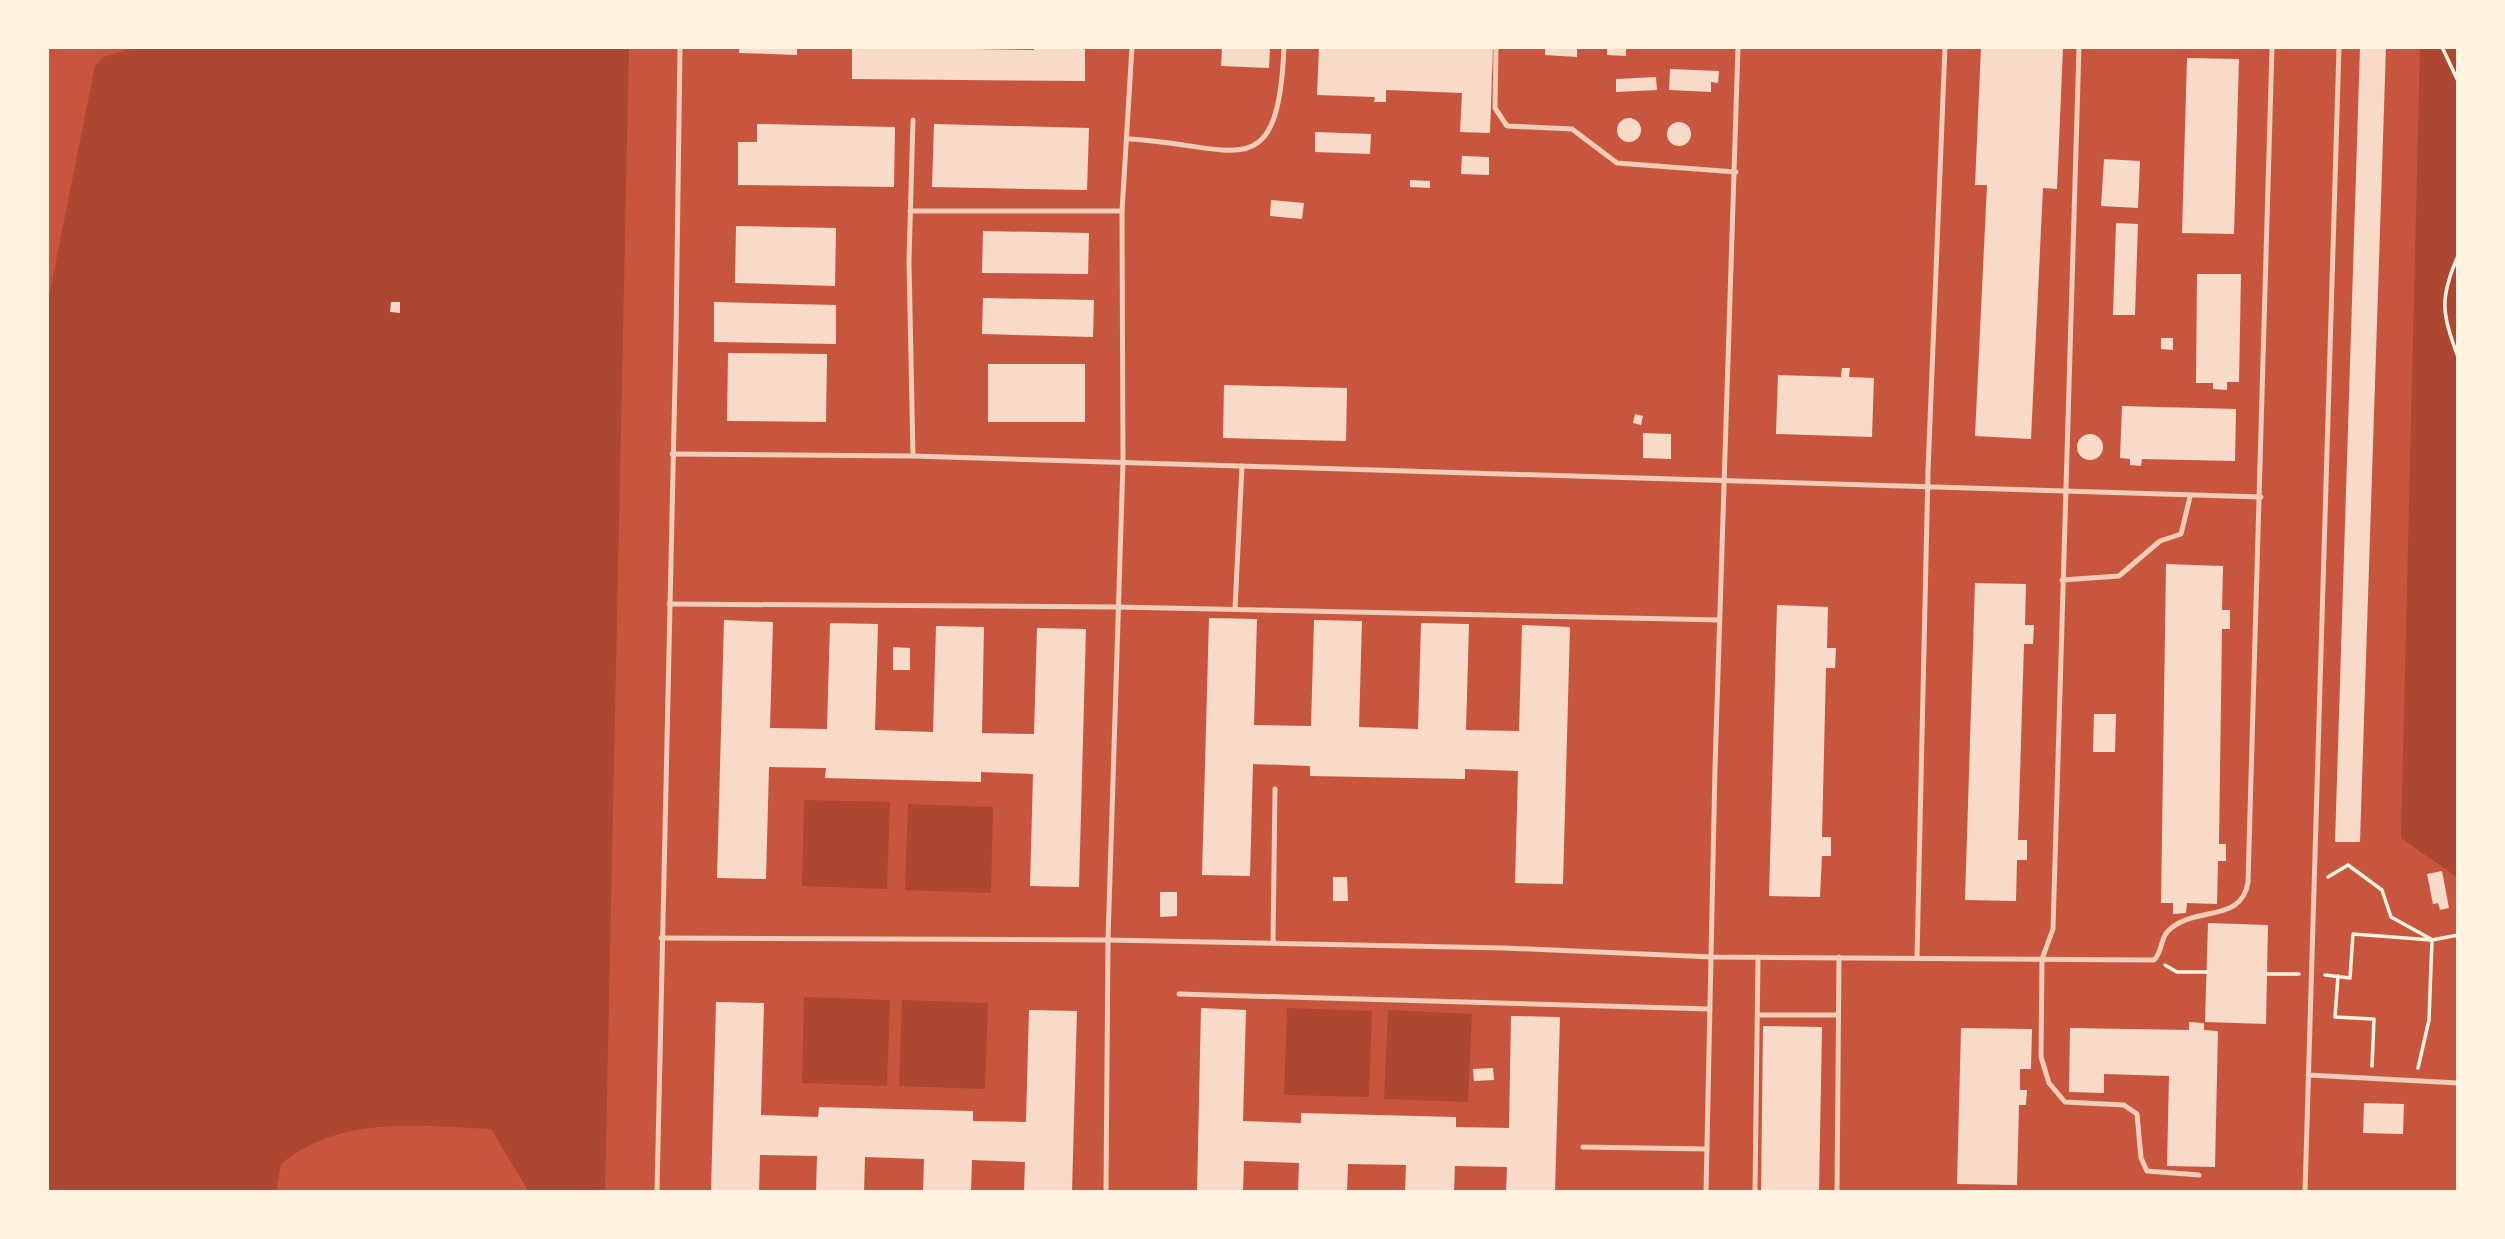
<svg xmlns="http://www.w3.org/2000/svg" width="2505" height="1239" font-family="Georgia,serif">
<rect width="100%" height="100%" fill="#c8553d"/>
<g fill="#ae4732">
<path d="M137 47H629L605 1192H529L491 1129C419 1126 340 1115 281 1164L276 1192H47V306L95 66 103 57Z"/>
<path d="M2420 47H2458V878L2401 838Z"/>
<path d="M804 800 890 802 887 889 802 886Z"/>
<path d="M908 804 993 807 991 893 905 890Z"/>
<path d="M804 997 890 1000 887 1086 802 1083Z"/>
<path d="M902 1000 988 1003 985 1089 899 1086Z"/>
<path d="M1287 1008 1372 1011 1369 1097 1284 1095Z"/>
<path d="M1388 1010 1472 1014 1468 1102 1384 1099Z"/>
</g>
<g fill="#f7dbc8">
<path d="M739 47H797V55L739 53Z"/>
<path d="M852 47 1034 50V47H1085V81L852 79Z"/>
<path d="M1222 47H1270L1269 68 1221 66Z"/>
<path d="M1319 47H1493L1490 133 1460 132 1462 93 1386 90V102H1374L1375 97 1317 95Z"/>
<path d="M1545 47 1577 48V57L1545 55Z"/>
<path d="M1607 47H1626V56L1607 55Z"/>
<path d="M1981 47 2063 48 2057 189 2043 188 2031 439 1975 436 1987 185H1975Z"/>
<path d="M2360 47H2386L2360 842H2335Z"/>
<path d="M2187 58 2239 59 2234 234 2182 233Z"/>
<path d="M1670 69 1719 71 1718 83 1711 82V92L1669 90Z"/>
<path d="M1656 77 1657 90 1616 92V79Z"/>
<circle cx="1629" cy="130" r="12"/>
<circle cx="1679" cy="134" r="12"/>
<path d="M757 124 895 127 894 187 738 185V142H757Z"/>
<path d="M934 124 1089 128 1087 190 932 187Z"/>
<path d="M1315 132 1371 134 1370 154 1315 152Z"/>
<path d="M1462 156 1489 157V175L1461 174Z"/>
<path d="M2104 159 2140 161 2138 208 2101 206Z"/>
<path d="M1410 180 1430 181V188L1410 187Z"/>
<path d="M1271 200 1304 203 1302 219 1270 216Z"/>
<path d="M2116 223 2138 224 2135 315H2113Z"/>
<path d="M736 226 836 228 835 286 735 283Z"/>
<path d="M983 231 1089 233 1088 274 982 273Z"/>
<path d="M2197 274H2241L2239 382H2227V390L2213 389V383H2196Z"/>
<path d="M983 298 1094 300 1093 337 982 334Z"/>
<path d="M391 302H400V313L390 312Z"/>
<path d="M714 302 836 305V344L714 342Z"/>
<path d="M2161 338H2173V350L2161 349Z"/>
<path d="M728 353 827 354 826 422 727 421Z"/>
<rect x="988" y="364" width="97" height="58"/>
<path d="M1842 368H1850L1849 377 1874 378 1872 437 1776 434 1778 375 1841 377Z"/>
<path d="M1224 385 1347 388 1346 441 1223 438Z"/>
<path d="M2122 406 2236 409 2235 461 2142 459 2141 466 2130 465V459L2120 458Z"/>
<path d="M1635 414 1643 416 1641 425 1633 423Z"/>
<path d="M1643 433 1671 434V459L1643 458Z"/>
<circle cx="2090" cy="447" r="13"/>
<path d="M2166 564 2223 566 2222 610H2230V629H2222L2219 844H2226V861H2218L2217 904 2187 903 2186 913 2173 914V903H2161Z"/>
<path d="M1975 583 2026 584 2025 625H2034L2033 644H2024L2018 840H2027V860H2017L2016 901 1965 900Z"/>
<path d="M1777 605 1828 607 1827 648H1836L1835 668H1826L1822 837H1831V856H1822L1820 897 1769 896Z"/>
<path d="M1209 618 1257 619 1254 725 1311 726 1314 620 1362 621 1359 727 1418 729 1421 623 1469 624 1466 730 1519 731 1522 625 1570 627 1563 884 1515 883 1518 771 1465 769V779L1310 776V766L1253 764 1250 876 1202 875Z"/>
<path d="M724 620 773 622 770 728 827 729 830 623 878 624 875 730 933 732 936 626 984 627 982 733 1034 734 1037 628 1086 629 1079 887 1030 886 1033 774 981 772V782L825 778 826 768 769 767 766 879 717 878Z"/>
<path d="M893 647 910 648V670H893Z"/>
<path d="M2094 714H2116L2115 752H2093Z"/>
<path d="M2442 871 2449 908 2440 910 2438 903 2433 904 2427 874Z"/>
<path d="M1333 877H1347L1348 901H1333Z"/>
<path d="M1160 892H1177V916L1160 917Z"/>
<path d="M2208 923 2268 925 2266 1024 2205 1022Z"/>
<path d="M716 1002 764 1003 761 1115 818 1117 819 1107 973 1111V1121L1026 1122 1029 1010 1077 1011 1072 1192H1024L1025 1162 972 1160 971 1192H923L924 1159 865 1157 864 1192H816L817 1156 760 1155 759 1192H711Z"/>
<path d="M1201 1008 1246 1010 1243 1121 1301 1123V1113L1456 1117V1127L1509 1128 1511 1016 1560 1017 1555 1192H1506L1507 1167 1455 1166 1454 1192H1405L1406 1165 1348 1164 1347 1192H1298L1299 1163 1244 1161 1243 1192H1197Z"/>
<path d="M2189 1022 2204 1023V1030L2218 1031 2215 1167 2167 1166 2169 1076 2104 1074V1093L2069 1092 2070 1028 2189 1030Z"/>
<path d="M1763 1026 1822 1027 1819 1192H1761Z"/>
<path d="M1961 1028 2032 1029 2031 1069H2020V1090H2027L2026 1105H2019L2017 1185 1957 1184Z"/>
<path d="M1493 1068 1494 1080 1474 1081 1473 1069Z"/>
<path d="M2364 1103 2404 1104 2403 1134 2363 1133Z"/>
</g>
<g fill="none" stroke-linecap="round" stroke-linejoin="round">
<g stroke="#fff3e0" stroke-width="3.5">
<path d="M2442 47 2458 81"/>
<path d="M2458 256C2439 299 2442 313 2458 357"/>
<path d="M2328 877 2348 865 2382 890 2391 917 2431 939"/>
<path d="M2165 965 2177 972H2207"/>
<path d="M2267 974H2299"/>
<path d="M2325 975 2350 978 2353 934 2432 940"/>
<path d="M2338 976 2335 1017 2374 1019 2372 1066"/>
<path d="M2418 1068 2429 1020 2432 940 2458 935"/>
</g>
<g stroke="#f1ccb7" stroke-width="5">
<path d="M1496 47 1495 108 1507 126 1572 129 1617 163 1736 172"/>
<path d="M2079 47 2053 929 2042 959 2041 1057 2049 1083 2065 1102 2124 1105 2137 1114 2141 1158 2147 1171 2199 1175"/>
<path d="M913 120 909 261 913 456"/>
<path d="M1128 139C1235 144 1278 191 1284 47"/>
<path d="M910 211H1122"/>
<path d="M672 454 913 456 2261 497"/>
<path d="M2062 580 2119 576 2160 541 2181 534 2190 497"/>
<path d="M669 604 1117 607 1719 620"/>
<path d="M1235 609 1242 466"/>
<path d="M661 938 1108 940 1504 948 1712 957 2154 960C2163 951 2160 939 2168 931 2194 905 2242 924 2248 882L2272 47"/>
<path d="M1273 943 1275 789"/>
<path d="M1917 958 1928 471 1945 47"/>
<path d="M1179 994 1710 1009"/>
<path d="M1758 1015H1838"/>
<path d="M2308 1075 2458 1083"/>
<path d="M1583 1147 1707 1149"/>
<path d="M657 1192 676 336 680 47"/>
<path d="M1106 1192 1108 940 1123 462 1122 211 1132 47"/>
<path d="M1706 1192 1715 768 1738 47"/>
<path d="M1755 1192 1758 957"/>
<path d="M1837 1192 1839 957"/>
<path d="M2305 1192 2339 47"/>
</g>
</g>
<rect width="2505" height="1239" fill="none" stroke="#fff3e0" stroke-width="98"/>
</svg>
